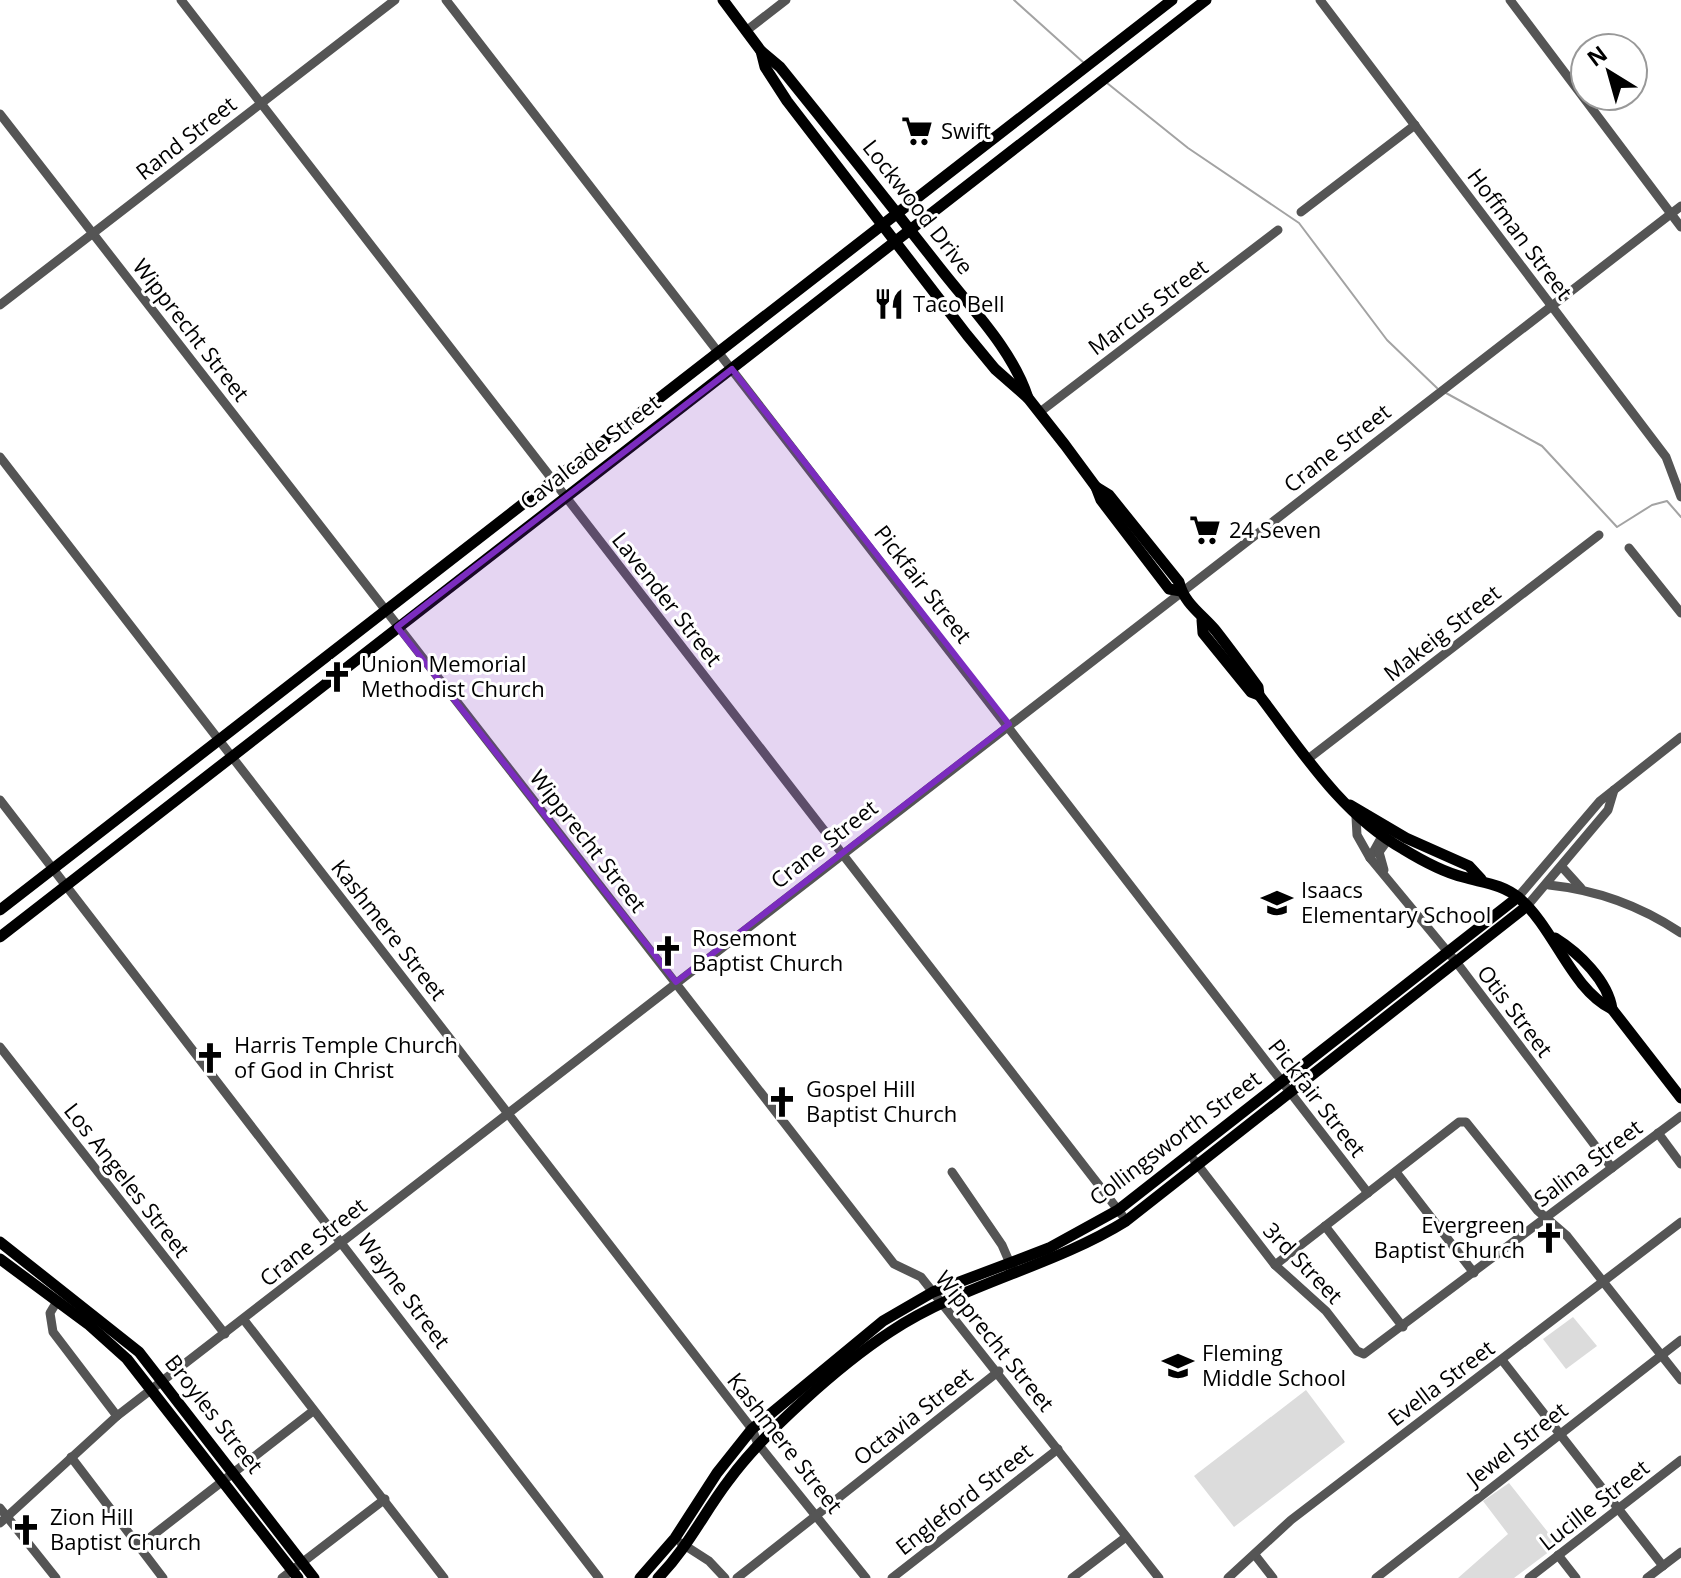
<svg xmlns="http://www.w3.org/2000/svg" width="1681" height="1578" font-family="'Open Sans',sans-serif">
<rect width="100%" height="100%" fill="#fff"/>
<g fill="#dcdcdc">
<path d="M1573 1317 1597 1346 1566 1369 1543 1339Z"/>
<path d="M1306 1390 1345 1442 1234 1527 1194 1476Z"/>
<path d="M1509 1483 1558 1545 1514 1578H1458L1508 1534 1483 1501Z"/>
</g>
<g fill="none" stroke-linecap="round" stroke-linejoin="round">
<g stroke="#a3a3a3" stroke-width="2">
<path d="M1014 0 1084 63"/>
<path d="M1107 83 1188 148 1299 223 1387 340 1437 388"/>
<path d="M1446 393 1542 446 1617 527 1652 505 1667 501 1681 517"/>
</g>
<g stroke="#555" stroke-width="9">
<path d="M181 0 1122 1215"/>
<path d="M446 0 1368 1193"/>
<path d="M1320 0 1666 457 1681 497"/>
<path d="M1510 0 1681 227"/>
<path d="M746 31 786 0"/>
<path d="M0 114 894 1264 921 1277 1159 1578"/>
<path d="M1301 212 1415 125"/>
<path d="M0 305 395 0"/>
<path d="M1040 412 1278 230"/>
<path d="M0 457 752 1429 758 1444 866 1578"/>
<path d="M1629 548 1681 613"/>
<path d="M1308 759 1599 535"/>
<path d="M0 800 599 1578"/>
<path d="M1356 817 1357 835 1370 858 1457 963 1612 1168"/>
<path d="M1370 858 1385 831"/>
<path d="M1562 867 1581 888"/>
<path d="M1384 870 1379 852 1392 834"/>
<path d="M1549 885C1597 890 1641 906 1681 933"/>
<path d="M1518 897 1600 801 1681 737"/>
<path d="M1527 906 1608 810 1614 790"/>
<path d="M0 1047 225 1334"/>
<path d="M1658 1133 1681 1164"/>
<path d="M1194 1160 1275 1265 1326 1311 1357 1351 1364 1354 1681 1116"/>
<path d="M952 1172 1002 1245 1012 1268"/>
<path d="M1396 1172 1474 1273"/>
<path d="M1325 1226 1403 1327"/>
<path d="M1275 1265 1459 1122H1466L1537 1210 1567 1236 1681 1380"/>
<path d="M56 1303 50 1313 53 1332 117 1416"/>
<path d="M244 1320 444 1578"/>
<path d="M1502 1360 1663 1566"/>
<path d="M71 1457 163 1578"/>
<path d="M0 1508 56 1578"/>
<path d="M0 1523 117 1416 1681 206"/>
<path d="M681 1543 709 1561 725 1578"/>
<path d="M139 1546 313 1411"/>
<path d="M1255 1555 1273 1578"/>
<path d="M1558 1555 1576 1578"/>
<path d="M282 1578 385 1499"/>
<path d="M737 1578 999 1371"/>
<path d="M892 1578 1058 1449"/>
<path d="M1072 1578 1126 1537"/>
<path d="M1228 1578 1291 1520 1681 1222"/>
<path d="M1376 1578 1681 1340"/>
<path d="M1529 1578 1681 1460"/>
<path d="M1647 1578 1681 1552"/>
</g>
<g stroke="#000" stroke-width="11">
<path d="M723 0 761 51 780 67C835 135 889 203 943 272 973 310 1013 351 1028 398"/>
<path d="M761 51 765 67 787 101 967 335 995 369 1028 398 1065 445 1096 487 1101 500 1169 589 1181 591"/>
<path d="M1096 487 1109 495 1179 582C1184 604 1203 615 1216 631 1230 649 1244 668 1258 687L1259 695C1301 750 1341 814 1403 849 1421 860 1443 872 1463 877 1484 883 1502 884 1519 898 1555 929 1571 989 1612 1009L1681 1098"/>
<path d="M1202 620 1203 633 1251 692 1259 695"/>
<path d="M1350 805 1406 838 1469 866 1481 879"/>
<path d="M0 910 1172 0"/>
<path d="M0 937 1206 0"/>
<path d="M1555 938C1579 953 1608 981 1612 1009"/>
<path d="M0 1242 139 1352 314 1578"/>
<path d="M0 1259 88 1324 127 1359 298 1578"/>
<path d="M640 1578 675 1538 717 1473 752 1429 883 1321 933 1292 1049 1248 1118 1210 1518 897"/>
<path d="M658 1578C689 1546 703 1514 729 1480 763 1433 841 1364 890 1332 962 1284 1052 1267 1126 1221L1527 906"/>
</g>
</g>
<path fill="#7b2cbf" fill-opacity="0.2" stroke="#7b2cbf" stroke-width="6" stroke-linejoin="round" d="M732 369 1009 724 676 982 397 627Z"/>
<defs>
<symbol id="supermarket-bare" viewBox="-9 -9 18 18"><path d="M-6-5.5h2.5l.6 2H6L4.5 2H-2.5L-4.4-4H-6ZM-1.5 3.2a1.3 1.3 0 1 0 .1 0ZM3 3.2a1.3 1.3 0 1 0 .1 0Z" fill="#000" stroke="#fff" stroke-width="2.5" paint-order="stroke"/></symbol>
<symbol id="restaurant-bare" viewBox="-9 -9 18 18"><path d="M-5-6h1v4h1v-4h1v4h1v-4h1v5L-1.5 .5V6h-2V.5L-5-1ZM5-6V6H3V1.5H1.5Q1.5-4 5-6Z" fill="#000" stroke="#fff" stroke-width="2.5" paint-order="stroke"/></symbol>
<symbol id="church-bare" viewBox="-9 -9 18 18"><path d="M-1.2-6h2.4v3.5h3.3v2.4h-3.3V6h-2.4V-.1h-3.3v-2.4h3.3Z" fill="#000" stroke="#fff" stroke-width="2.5" paint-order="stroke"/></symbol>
<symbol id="school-bare" viewBox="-9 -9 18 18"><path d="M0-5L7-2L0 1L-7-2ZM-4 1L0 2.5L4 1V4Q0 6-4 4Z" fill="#000" stroke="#fff" stroke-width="2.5" paint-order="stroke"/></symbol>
</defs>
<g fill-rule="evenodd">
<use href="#supermarket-bare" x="895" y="109" width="44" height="44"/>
<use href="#restaurant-bare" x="867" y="282" width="44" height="44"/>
<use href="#supermarket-bare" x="1183" y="508" width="44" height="44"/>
<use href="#church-bare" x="315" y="655" width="44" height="44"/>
<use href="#school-bare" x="1255" y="881" width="44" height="44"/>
<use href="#church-bare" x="646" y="929" width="44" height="44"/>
<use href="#church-bare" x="188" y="1036" width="44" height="44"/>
<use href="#church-bare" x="760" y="1080" width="44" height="44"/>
<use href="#church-bare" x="1527" y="1216" width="44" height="44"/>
<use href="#school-bare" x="1156" y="1344" width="44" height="44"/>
<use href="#church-bare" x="4" y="1508" width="44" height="44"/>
</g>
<g text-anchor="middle" stroke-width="6" stroke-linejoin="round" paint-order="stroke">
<g font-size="22" fill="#000" stroke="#fff" text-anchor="start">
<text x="941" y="139">Swift</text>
<text x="913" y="312">Taco Bell</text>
<text x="1229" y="538">24 Seven</text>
<text x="361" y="672">Union Memorial<tspan x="361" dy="25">Methodist Church</tspan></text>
<text x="1301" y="898">Isaacs<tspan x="1301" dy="25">Elementary School</tspan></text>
<text x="692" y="946">Rosemont<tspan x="692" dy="25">Baptist Church</tspan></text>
<text x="234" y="1053">Harris Temple Church<tspan x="234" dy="25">of God in Christ</tspan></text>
<text x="806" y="1097">Gospel Hill<tspan x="806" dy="25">Baptist Church</tspan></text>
<text x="1525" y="1233" text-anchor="end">Evergreen<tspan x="1525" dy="25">Baptist Church</tspan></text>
<text x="1202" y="1361">Fleming<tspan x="1202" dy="25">Middle School</tspan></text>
<text x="50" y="1525">Zion Hill<tspan x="50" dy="25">Baptist Church</tspan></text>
</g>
<g font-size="22" fill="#000" stroke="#fff">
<text transform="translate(186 138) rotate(-38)" y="8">Rand Street</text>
<text transform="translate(918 207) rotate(52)" y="8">Lockwood Drive</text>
<text transform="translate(1520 234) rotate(53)" y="8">Hoffman Street</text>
<text transform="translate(1148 307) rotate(-37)" y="8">Marcus Street</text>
<text transform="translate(191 330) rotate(52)" y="8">Wipprecht Street</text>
<text transform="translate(1337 448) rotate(-38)" y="8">Crane Street</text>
<text transform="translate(590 452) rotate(-38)" y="8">Cavalcade Street</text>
<text transform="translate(923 584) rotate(52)" y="8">Pickfair Street</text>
<text transform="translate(667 599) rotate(52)" y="8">Lavender Street</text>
<text transform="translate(1442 633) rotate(-38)" y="8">Makeig Street</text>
<text transform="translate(588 841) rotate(52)" y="8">Wipprecht Street</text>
<text transform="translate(824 844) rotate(-38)" y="8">Crane Street</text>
<text transform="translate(389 930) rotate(52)" y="8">Kashmere Street</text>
<text transform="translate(1515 1011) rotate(53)" y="8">Otis Street</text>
<text transform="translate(1317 1098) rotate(52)" y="8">Pickfair Street</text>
<text transform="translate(1175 1138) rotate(-37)" y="8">Collingsworth Street</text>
<text transform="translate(1588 1163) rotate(-37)" y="8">Salina Street</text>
<text transform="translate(127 1180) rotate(52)" y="8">Los Angeles Street</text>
<text transform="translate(313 1242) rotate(-38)" y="8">Crane Street</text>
<text transform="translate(1303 1263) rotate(46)" y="8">3rd Street</text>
<text transform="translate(404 1291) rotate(53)" y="8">Wayne Street</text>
<text transform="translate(995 1341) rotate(51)" y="8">Wipprecht Street</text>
<text transform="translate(1441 1383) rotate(-37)" y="8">Evella Street</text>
<text transform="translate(214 1414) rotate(52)" y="8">Broyles Street</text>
<text transform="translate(913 1416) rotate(-38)" y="8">Octavia Street</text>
<text transform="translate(785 1443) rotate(52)" y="8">Kashmere Street</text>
<text transform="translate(1517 1444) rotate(-38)" y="8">Jewel Street</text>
<text transform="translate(964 1499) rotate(-38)" y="8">Engleford Street</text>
<text transform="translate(1594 1505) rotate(-38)" y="8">Lucille Street</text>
</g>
</g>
<g transform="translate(1609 72) rotate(323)"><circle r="38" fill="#ffffff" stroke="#999999" stroke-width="2"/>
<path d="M0-6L14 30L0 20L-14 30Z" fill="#000000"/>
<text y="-12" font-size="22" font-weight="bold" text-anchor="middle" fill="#000000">N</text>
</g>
</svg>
